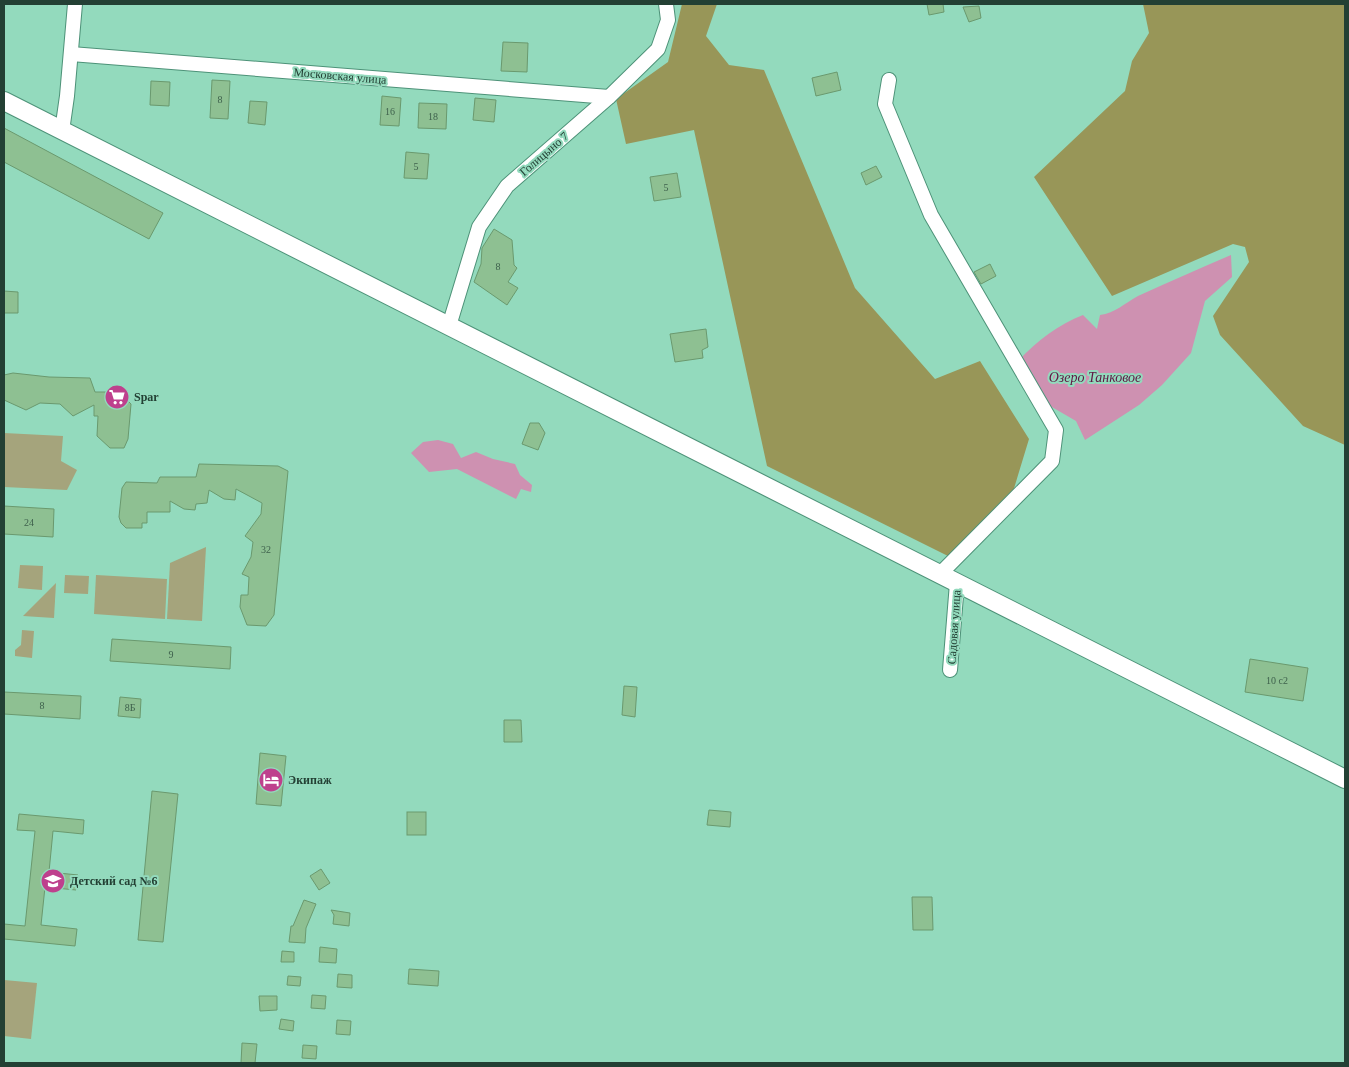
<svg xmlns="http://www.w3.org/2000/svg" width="1349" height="1067" font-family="'Times New Roman',serif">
<rect width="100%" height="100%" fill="#93dabd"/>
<g fill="#a5a47c">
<path d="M4 433 63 436 61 461 77 470 67 490 4 487Z"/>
<path d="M206 547 202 621 167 619 170 563Z"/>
<path d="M20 565 43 566 42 590 18 588Z"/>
<path d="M65 575 89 576 88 594 64 593Z"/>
<path d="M96 575 167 579 165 619 94 614Z"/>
<path d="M56 583 54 618 23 616Z"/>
<path d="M22 630 34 631 32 658 15 656V650L21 645Z"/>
<path d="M4 980 37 983 31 1039 4 1036Z"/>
</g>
<g fill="#989658">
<path d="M682 4H717L706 36 729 65 764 70 855 288 935 379 980 361 1029 439 1012 495 950 557 767 466 694 130 626 144 616 99 668 62Z"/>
<path d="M1143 4H1345V445L1303 426 1220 335 1213 316 1249 262 1245 247 1233 244 1112 296 1034 177 1125 91 1132 61 1149 33Z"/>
</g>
<g fill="#ce91b1">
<path d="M1231 255 1232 277 1205 301 1191 353 1162 385 1139 405 1085 440 1076 421 1045 403 1019 360C1037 341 1059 324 1083 315L1097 329 1100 315C1115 313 1125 303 1138 296 1169 282 1200 268 1231 255Z"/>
<path d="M438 440 453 444 461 458 476 452 493 459 515 464 520 475 532 485 531 492 521 489 516 499 457 469 429 472 411 453 423 442Z"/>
</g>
<g fill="#8ec092" stroke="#6a996e">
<path d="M927 4H943L944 12 929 15Z"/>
<path d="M979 6 981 18 969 22 963 7Z"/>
<path d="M503 42 528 43 527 72 501 71Z"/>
<path d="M837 72 841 90 816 96 812 78Z"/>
<path d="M212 80 230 81 228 119 210 118Z"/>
<path d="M151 81 170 82 169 106 150 105Z"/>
<path d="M382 96 401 98 399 126 380 125Z"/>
<path d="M475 98 496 100 494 122 473 120Z"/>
<path d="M250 101 267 102 265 125 248 123Z"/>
<path d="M419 103 447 104 446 129 418 128Z"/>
<path d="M4 128 163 213 149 239 4 162Z"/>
<path d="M406 152 429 154 427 179 404 178Z"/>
<path d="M876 166 882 177 866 185 861 173Z"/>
<path d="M677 173 681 197 654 201 650 177Z"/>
<path d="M494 229 512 240 514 265 517 268 508 282 518 288 507 305 474 282 481 264 482 248Z"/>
<path d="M990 264 996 276 981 284 974 272Z"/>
<path d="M4 291 18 292V313H4Z"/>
<path d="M706 329 708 347 702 350 703 358 675 362 670 334Z"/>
<path d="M13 373 49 377 90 378 95 392H119L131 404 128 439 124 448H110L97 436 98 416H94V405L73 416 60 404 40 403 26 410 4 400V375Z"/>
<path d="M530 423H539L545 433 538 450 522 444Z"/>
<path d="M199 464 278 466 288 471 274 615 266 626 247 625 240 607 241 595H248L249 577 242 574 251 557 253 542 245 536 261 514 262 503 236 489 235 500 224 499 209 490 207 503 196 504 195 510 184 509 170 501V512H147V523H142V528H126L121 523 119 517 122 488 126 482 157 483 160 477H196Z"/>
<path d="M4 506 54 509 53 537 4 534Z"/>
<path d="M112 639 231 647 230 669 110 661Z"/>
<path d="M1250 659 1308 668 1303 701 1245 692Z"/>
<path d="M624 686 637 687 635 717 622 715Z"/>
<path d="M4 692 81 696 80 719 4 714Z"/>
<path d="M120 697 141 699 140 718 118 716Z"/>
<path d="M504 720H521L522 742H504Z"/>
<path d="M260 753 286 756 281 806 256 804Z"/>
<path d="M152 791 178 794 163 942 138 940Z"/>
<path d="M709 810 731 812 730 827 707 825Z"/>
<rect x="407" y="812" width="19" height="23"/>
<path d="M19 814 84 820 83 834 53 831 49 872 78 875 76 890 45 887 41 925 77 929 75 946 4 939V924L25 926 35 831 17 830Z"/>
<path d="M321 869 330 883 319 890 310 876Z"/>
<path d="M912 897H932L933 930H913Z"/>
<path d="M304 900 316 904 306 928 305 943 289 942 291 926H293Z"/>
<path d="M331 910 350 913 349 926 333 924 334 915Z"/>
<path d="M320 947 337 949 336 963 319 962Z"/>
<path d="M282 951 294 952V962H281Z"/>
<path d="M409 969 439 971 438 986 408 984Z"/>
<path d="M338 974 352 975V988L337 987Z"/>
<path d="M288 976 301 977 300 986 287 985Z"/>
<path d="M312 995 326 996 325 1009 311 1008Z"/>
<path d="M259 996H277V1010L260 1011Z"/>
<path d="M281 1019 294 1021 293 1031 279 1029Z"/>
<path d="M337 1020 351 1021 350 1035 336 1034Z"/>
<path d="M242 1043 257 1044 255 1063H241Z"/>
<path d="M303 1045 317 1046 316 1059 302 1058Z"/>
</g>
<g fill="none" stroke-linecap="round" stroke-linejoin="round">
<defs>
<g id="minor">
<path d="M71 54 609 97"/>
<path d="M889 80 885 104 931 215 1056 430 1052 461 940 574"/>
<path d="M62 131 67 96 75 4"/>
<path d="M449 326 479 227 507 186 609 97 658 49 668 20 666 4"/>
<path d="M950 670 957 583"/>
</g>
<path id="tertiary" d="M4 101 1345 779"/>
</defs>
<use href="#minor" stroke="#4d9278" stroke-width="16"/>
<use href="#tertiary" stroke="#4d9278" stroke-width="20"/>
<use href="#minor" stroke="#fff" stroke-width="14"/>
<use href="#tertiary" stroke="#fff" stroke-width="18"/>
</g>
<defs>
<symbol id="supermarket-disc" viewBox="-11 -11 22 22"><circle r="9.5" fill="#be408d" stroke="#93dabd"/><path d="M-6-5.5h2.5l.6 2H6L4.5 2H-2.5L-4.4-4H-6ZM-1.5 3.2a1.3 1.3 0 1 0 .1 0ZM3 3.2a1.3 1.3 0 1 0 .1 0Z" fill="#fff"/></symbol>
<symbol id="hotel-disc" viewBox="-11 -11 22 22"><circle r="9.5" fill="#be408d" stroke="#93dabd"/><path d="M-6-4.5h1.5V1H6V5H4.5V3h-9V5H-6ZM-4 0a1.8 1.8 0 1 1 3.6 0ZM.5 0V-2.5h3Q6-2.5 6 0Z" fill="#fff"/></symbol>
<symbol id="school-disc" viewBox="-11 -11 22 22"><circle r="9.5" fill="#be408d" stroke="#93dabd"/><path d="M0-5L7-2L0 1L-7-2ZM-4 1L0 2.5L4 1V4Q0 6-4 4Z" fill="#fff"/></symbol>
</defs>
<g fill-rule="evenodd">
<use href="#supermarket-disc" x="103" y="383" width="28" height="28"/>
<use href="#hotel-disc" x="257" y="766" width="28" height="28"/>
<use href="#school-disc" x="39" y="867" width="28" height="28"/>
</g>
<g text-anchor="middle" stroke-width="4" stroke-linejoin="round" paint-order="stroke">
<g font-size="10" fill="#3e604c">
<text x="220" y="103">8</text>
<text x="390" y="115">16</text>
<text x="433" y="120">18</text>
<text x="416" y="170">5</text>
<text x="666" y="191">5</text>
<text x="498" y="270">8</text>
<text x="29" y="526">24</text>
<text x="266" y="553">32</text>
<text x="171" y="658">9</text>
<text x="1277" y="684">10 с2</text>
<text x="42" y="709">8</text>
<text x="130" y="711">8Б</text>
</g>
<g font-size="12" fill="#234034" stroke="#93dabd">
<text transform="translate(340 76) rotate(5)" y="4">Московская улица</text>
<text transform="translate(544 154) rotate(-41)" y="4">Голицыно 7</text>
<text transform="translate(954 627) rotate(-86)" y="4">Садовая улица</text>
</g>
<g font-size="12" font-weight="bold" fill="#234034" stroke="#93dabd" text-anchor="start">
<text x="134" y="401">Spar</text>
<text x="288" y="784">Экипаж</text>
<text x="70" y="885">Детский сад №6</text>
</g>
<g font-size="14" font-style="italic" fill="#5e1843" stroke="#93dabd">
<text x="1095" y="382">Озеро Танковое</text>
</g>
</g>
<rect width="1349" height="1067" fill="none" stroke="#234034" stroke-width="10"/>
</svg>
